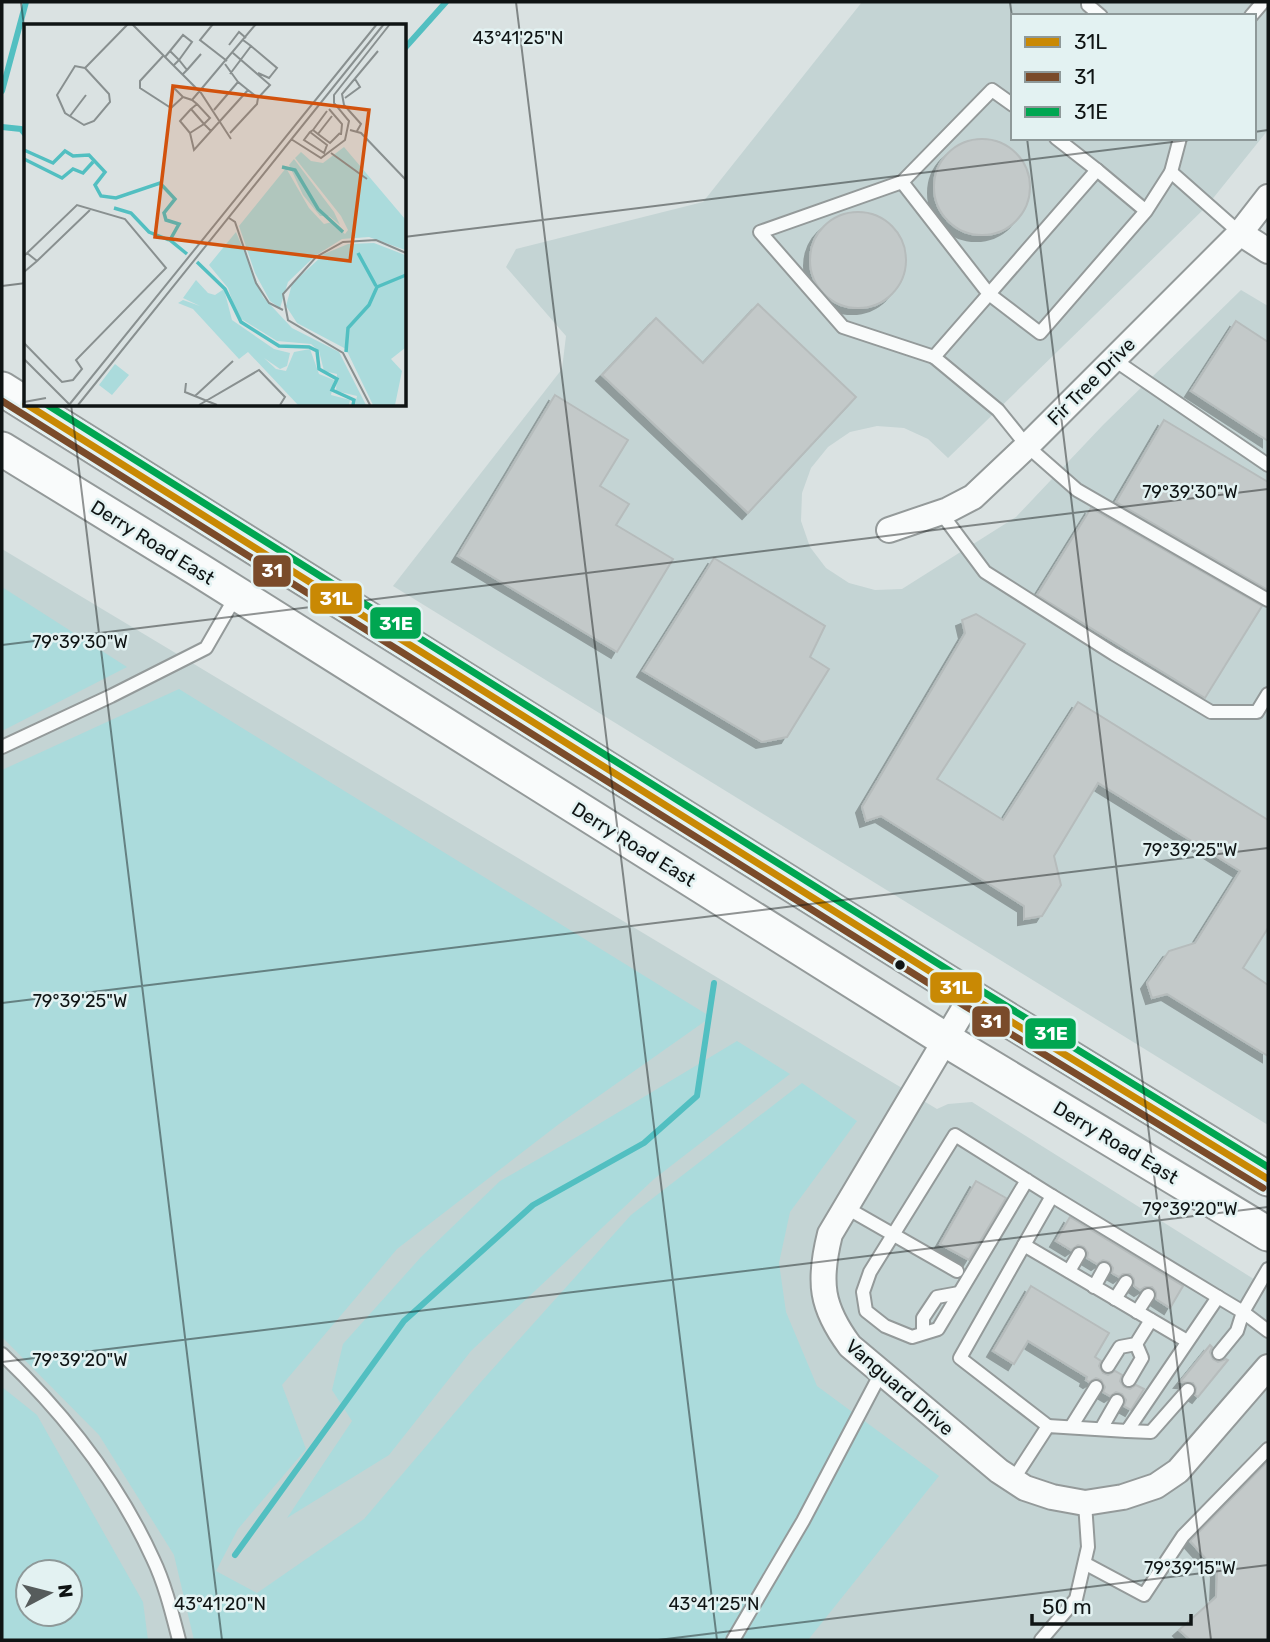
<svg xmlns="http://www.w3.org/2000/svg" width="1270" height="1642" font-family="Rubik,sans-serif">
<defs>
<filter id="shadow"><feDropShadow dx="-6" dy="6" stdDeviation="0" flood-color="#0004"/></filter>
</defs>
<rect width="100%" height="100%" fill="#dae2e2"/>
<g fill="#c4d4d4" fill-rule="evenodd">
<path d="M862 2H1268V130L1206 207 948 458 928 439 904 428 877 426 850 432 828 447 811 468 802 493 801 521 810 547 826 568 849 583 875 590 902 589 1016 517 1103 425 1241 290 1268 306V1125L393 586 562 369 566 336 506 267 516 249 703 202ZM1013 16H1254V138H1013Z"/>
<path d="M2 549 937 1109 948 1104 972 1102 1268 1288V1640H2ZM28 1572H70V1614H28Z"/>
</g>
<g fill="#abdbdc" fill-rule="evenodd">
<path d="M2 587 127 667 2 731Z"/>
<path d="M179 689 711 1017 559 1124 397 1249 282 1385 306 1449 238 1529 216 1571 257 1593 364 1519 480 1383 631 1215 802 1083 857 1121 790 1212 779 1263 786 1312 817 1386 939 1476 808 1640H194L174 1555 99 1435 2 1337V770Z"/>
<path d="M737 1041 790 1074 654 1179 471 1351 389 1455 287 1518 352 1421 332 1390 343 1344 421 1257 500 1181 587 1131Z"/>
<path d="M2 1387 37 1415 143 1602 148 1640H2ZM28 1572H70V1614H28Z"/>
</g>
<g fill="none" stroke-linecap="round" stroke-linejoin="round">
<g stroke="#52bfc1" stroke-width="6">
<path d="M404 49 446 2"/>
<path d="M2 91 26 2"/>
<path d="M2 127 21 129 26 135"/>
<path d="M235 1555 404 1321 533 1205 644 1143 697 1096 714 983"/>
</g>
</g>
<g fill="#c3c9c9" stroke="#b6bcbc" stroke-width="2" filter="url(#shadow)">
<circle cx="982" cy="187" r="48"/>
<circle cx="858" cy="260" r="48"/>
<path d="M758 304 856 397 748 513 602 375 656 318 703 363Z"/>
<path d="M1236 321 1268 342V441L1191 391Z"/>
<path d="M555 395 628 440 600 486 629 504 616 525 673 559 617 652 458 556Z"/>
<path d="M1164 420 1268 482V590L1116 502Z"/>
<path d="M1091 508 1262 606 1205 698 1037 595Z"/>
<path d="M714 558 825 626 810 657 829 669 787 737 762 742 643 671Z"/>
<path d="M976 614 1025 644 937 779 1003 820 1078 702 1268 820V928L1243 968 1268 985V1056L1167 994 1152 998 1147 983 1169 951 1195 943 1240 871 1098 783 1054 856 1061 885 1042 916 1024 919V906L881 816 866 821 862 807 965 633 962 620Z"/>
<path d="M976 1181 1006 1198 969 1260 940 1244Z"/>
<path d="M1070 1217 1183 1286 1170 1308 1156 1299V1292L1152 1287H1145L1140 1290 1134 1286V1279L1130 1274H1123L1119 1277 1112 1273 1113 1268 1109 1262 1103 1260 1097 1264 1087 1258 1088 1253 1084 1247 1078 1245 1071 1250 1056 1241Z"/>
<path d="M1031 1286 1109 1333 1095 1357 1101 1361 1099 1366 1103 1373 1108 1375 1115 1371 1122 1375 1120 1381 1124 1387 1130 1389 1136 1385 1144 1389 1131 1410 1124 1406 1126 1400 1122 1394 1116 1392 1110 1396 1103 1392 1105 1387 1101 1380 1096 1378 1089 1382 1086 1380 1087 1377 1028 1341 1014 1364 993 1351Z"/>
<path d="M1210 1345 1212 1347 1210 1352 1213 1359 1218 1362 1226 1359 1228 1360 1198 1397 1195 1395 1196 1388 1193 1383 1180 1382Z"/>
<path d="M1268 1461V1640H1190L1179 1630 1216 1597 1217 1571 1190 1541Z"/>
</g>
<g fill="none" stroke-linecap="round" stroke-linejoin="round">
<defs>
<g id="service">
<path d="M1088 2V5L1101 16"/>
<path d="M1251 16 1263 2"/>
<path d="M1056 138 1097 170"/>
<path d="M1171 172 1240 233"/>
<path d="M902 182 989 294 934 357 998 410 1027 446 1077 490 1268 600"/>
<path d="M1146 211 1097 170 989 294 1040 333 1146 211 1171 172 1180 138"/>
<path d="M934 357 843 327 760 232 902 182 992 90 1013 105"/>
<path d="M1113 359 1268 465"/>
<path d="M941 513 985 572 1114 654 1211 712H1257L1268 694"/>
<path d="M2 747 111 696 206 648 236 596"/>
<path d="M1027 1180 938 1329 912 1337 885 1326 866 1311 863 1292 870 1272 955 1135 1052 1196"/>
<path d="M845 1207 957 1271"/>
<path d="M1024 1245 1052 1196 1218 1297"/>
<path d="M1268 1269 1243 1312 1268 1331"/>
<path d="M1069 1271 1079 1254"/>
<path d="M1094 1287 1104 1269"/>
<path d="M1115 1299 1126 1282"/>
<path d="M1137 1312 1148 1295"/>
<path d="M923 1333V1318L937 1297 959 1293"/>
<path d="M2 1354C64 1413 117 1480 153 1559 165 1584 172 1613 179 1640"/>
<path d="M1108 1366 1120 1347 1136 1344 1151 1320"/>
<path d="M1129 1380 1142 1358 1136 1344"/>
<path d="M1048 1426 960 1358 1024 1245 1187 1341"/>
<path d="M1071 1427 1096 1387"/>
<path d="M1101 1429 1117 1401"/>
<path d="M1127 1431 1151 1432 1188 1390"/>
<path d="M1013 1480 1048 1426 1127 1431 1218 1297 1243 1312 1237 1331 1219 1353"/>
<path d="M1086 1564 1144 1595 1183 1536 1268 1449"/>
<path d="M733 1640 803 1521 881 1373"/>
<path d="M1041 1640 1076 1599 1088 1547 1085 1503"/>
</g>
<g id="minor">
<path d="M1240 233 1268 251"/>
<path d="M889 530 948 510 973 497 1027 446 1240 233 1268 197"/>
<path d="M971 997 830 1234C818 1282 821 1307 850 1346L999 1471 1025 1488 1052 1497 1085 1503 1123 1497 1156 1486 1178 1471 1268 1367"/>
</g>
<g id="secondary">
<path d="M2 389 971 997 1268 1179"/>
<path d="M2 449 199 570 946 1040 1268 1234"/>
</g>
</defs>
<use href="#service" stroke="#949a9a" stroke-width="16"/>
<use href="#minor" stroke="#949a9a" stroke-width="28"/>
<use href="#secondary" stroke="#949a9a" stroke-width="37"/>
<use href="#service" stroke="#f9fbfb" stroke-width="12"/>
<use href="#minor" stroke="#f9fbfb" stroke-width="24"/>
<use href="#secondary" stroke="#f9fbfb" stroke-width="33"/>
<defs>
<path id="bus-1" d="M26 404 971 997 1268 1179"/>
<path id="bus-2" d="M2 401 965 1006 1263 1188"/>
<path id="bus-3" d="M46 404 977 988 1268 1167"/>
</defs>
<use href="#bus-1" stroke="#e3f2f2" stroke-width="12"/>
<use href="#bus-2" stroke="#e3f2f2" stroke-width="12"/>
<use href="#bus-3" stroke="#e3f2f2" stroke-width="12"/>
<use href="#bus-1" stroke="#c98904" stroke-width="7"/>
<use href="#bus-2" stroke="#7a4b2a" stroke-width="7"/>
<use href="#bus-3" stroke="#00a651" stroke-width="7"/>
</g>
<path fill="none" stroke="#0f1414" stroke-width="2" stroke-opacity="0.45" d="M21 2 26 43M516 2 717 1640M1010 2 1013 25M1254 132 1268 130M1027 138 1211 1640M404 237 1205 138M2 286 26 283M71 404 222 1640M2 645 1268 489M2 1003 1268 848M2 1362 1268 1207M658 1640 1268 1565"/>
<circle fill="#0f1414" stroke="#e3f2f2" stroke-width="2.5" cx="900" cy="965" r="6"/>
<g text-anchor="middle" stroke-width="5" stroke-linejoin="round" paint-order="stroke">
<g font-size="19" fill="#0f1414" stroke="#e3f2f2">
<text transform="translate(1091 381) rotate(-45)" y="7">Fir Tree Drive</text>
<text transform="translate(153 542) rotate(32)" y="7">Derry Road East</text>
<text transform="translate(634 844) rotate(32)" y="7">Derry Road East</text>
<text transform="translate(1116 1142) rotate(31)" y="7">Derry Road East</text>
<text transform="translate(900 1387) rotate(41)" y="7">Vanguard Drive</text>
</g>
</g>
<g transform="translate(24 24)">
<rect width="382" height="382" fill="#dae2e2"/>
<path d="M320 123 381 195V226L345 213 318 215 291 232 264 258 256 284 246 277 231 249 215 202 262 144 285 184 300 200 308 198 321 210 324 206 317 192 271 134 277 128 287 137 299 139ZM270 135 310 188 316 201 305 192H296L279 171 265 141ZM212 208 239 273 268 304 315 328 342 381H331L333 372 312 367 313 350 300 347 295 327 287 320 253 317 214 293 204 264 185 241ZM350 219 381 231V324L367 335 378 347 371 381H349L322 325 273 299 262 282 268 260 300 230 324 220ZM172 256 184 269 191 271 200 265 208 296 250 325 266 329 263 342 256 345 240 334 252 345 262 347 270 328 286 325 295 350 310 356 307 371 326 376 325 381H274L224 328 215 335 169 285 154 279 159 276 176 282 159 274ZM91 340 105 351 88 371 75 361Z" fill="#abdbdc"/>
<path fill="none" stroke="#52bfc1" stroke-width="3.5" d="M0 126 29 139 41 127 49 132 65 131 81 148 71 161 77 172 92 174 136 159 151 175 140 189 142 196 155 200 146 216 163 230M0 135 38 154 49 145 59 149 69 138M258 143 271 146 294 185 319 208M90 184 107 189 125 208 145 216M334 229 352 262M173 238 201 265 217 298 255 322 285 323 293 327 295 345 313 355 308 366 330 376 329 381M322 328 324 304 345 281 353 263 382 251"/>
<path fill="none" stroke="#899090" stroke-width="2" d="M108 0 177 69 207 115M189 0 176 16 203 37M205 21 215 8 222 14M227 22 253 44 245 54 234 49M209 29 246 61 234 74M139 32 116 57V64L147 84 159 73 148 62M141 33 146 27 159 11 168 18 155 36 146 27M201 40 214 58M149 42 155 36 163 46 158 51M61 44 51 42 33 71 41 89 60 101 70 97 86 78 85 70 61 44 104 0M163 46 177 30M206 50 227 22 219 16M159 73 168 76 173 80 186 94 180 100 167 85 173 80M321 74 336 63 331 55M168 76 232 0M167 85 156 97 166 109 170 126 187 107M305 85 318 100 317 111M46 92 62 71M308 92 294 110 306 119 316 109M326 106 337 109 382 156M333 107 337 100 320 81 318 70 354 27M286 108 303 121 300 129 280 116 286 108 289 106M166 109 180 100 187 107 224 66 214 58 190 86M206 109 233 80 234 74 224 66M294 110 289 106 303 87M267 115 297 134 321 116 325 97 310 79V71L366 0M307 129 343 155M205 194 211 198 232 259 245 279 259 286M0 232 53 181 101 195 142 244 52 336 58 345 49 356 38 358 0 319M13 237 66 186M0 248 13 237 3 229M0 335 46 381M162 359 161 368 193 381M171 372 209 337M0 378 22 374M45 381 353 0M54 381 360 0M175 381 235 346 261 373 256 381M346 381 319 329 264 296 259 270 292 233 319 218 352 216 382 229"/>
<path fill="#d2520d" fill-opacity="0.15" stroke="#d2520d" stroke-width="3.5" d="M149 62 345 86 326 237 131 213Z"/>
<rect width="382" height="382" fill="none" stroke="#0f1414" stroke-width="3.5"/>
</g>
<g font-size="18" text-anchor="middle" fill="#0f1414" stroke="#e3f2f2" stroke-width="5" stroke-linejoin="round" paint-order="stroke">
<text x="518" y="44">43°41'25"N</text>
<text x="1190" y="498">79°39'30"W</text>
<text x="80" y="648">79°39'30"W</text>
<text x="1190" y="856">79°39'25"W</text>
<text x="80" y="1007">79°39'25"W</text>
<text x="1190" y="1215">79°39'20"W</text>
<text x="80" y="1366">79°39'20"W</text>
<text x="1190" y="1574">79°39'15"W</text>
<text x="220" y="1610">43°41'20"N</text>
<text x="714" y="1610">43°41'25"N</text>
</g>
<g stroke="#e3f2f2" stroke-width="2.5">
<rect x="252" y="554" width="40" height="34" rx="7" fill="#7a4b2a"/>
<rect x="309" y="582" width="54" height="33" rx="7" fill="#c98904"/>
<rect x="369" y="606" width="53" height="34" rx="7" fill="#00a651"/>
<rect x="929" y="971" width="54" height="33" rx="7" fill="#c98904"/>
<rect x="971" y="1005" width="40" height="33" rx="7" fill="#7a4b2a"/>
<rect x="1024" y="1017" width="53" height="33" rx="7" fill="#00a651"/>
</g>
<g font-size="19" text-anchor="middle" font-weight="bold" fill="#fff">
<text x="272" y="577">31</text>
<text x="336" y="605">31L</text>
<text x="396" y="630">31E</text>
<text x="956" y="994">31L</text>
<text x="991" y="1028">31</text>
<text x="1051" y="1040">31E</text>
</g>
<rect width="1270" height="1642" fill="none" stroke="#0f1414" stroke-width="7"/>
<rect x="1011" y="14" width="245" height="126" fill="#e3f2f2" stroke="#8e9999" stroke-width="2"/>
<rect x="1025" y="37" width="35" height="10" fill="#c98904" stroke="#8e9999" stroke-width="2"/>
<text x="1074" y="49" font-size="21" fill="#0f1414">31L</text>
<rect x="1025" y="72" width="35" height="10" fill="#7a4b2a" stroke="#8e9999" stroke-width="2"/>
<text x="1074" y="84" font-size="21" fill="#0f1414">31</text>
<rect x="1025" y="107" width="35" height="10" fill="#00a651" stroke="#8e9999" stroke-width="2"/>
<text x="1074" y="119" font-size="21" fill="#0f1414">31E</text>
<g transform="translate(49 1593) rotate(83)"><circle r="33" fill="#e3f2f2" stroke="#8e9999" stroke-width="2"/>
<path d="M0-5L12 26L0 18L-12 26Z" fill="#565c5c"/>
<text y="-10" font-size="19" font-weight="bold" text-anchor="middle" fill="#0f1414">N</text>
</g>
<path d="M1032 1614v10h159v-10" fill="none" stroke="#0f1414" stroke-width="3.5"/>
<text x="1042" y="1614" font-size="21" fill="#0f1414" stroke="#e3f2f2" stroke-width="5" paint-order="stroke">50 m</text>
</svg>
